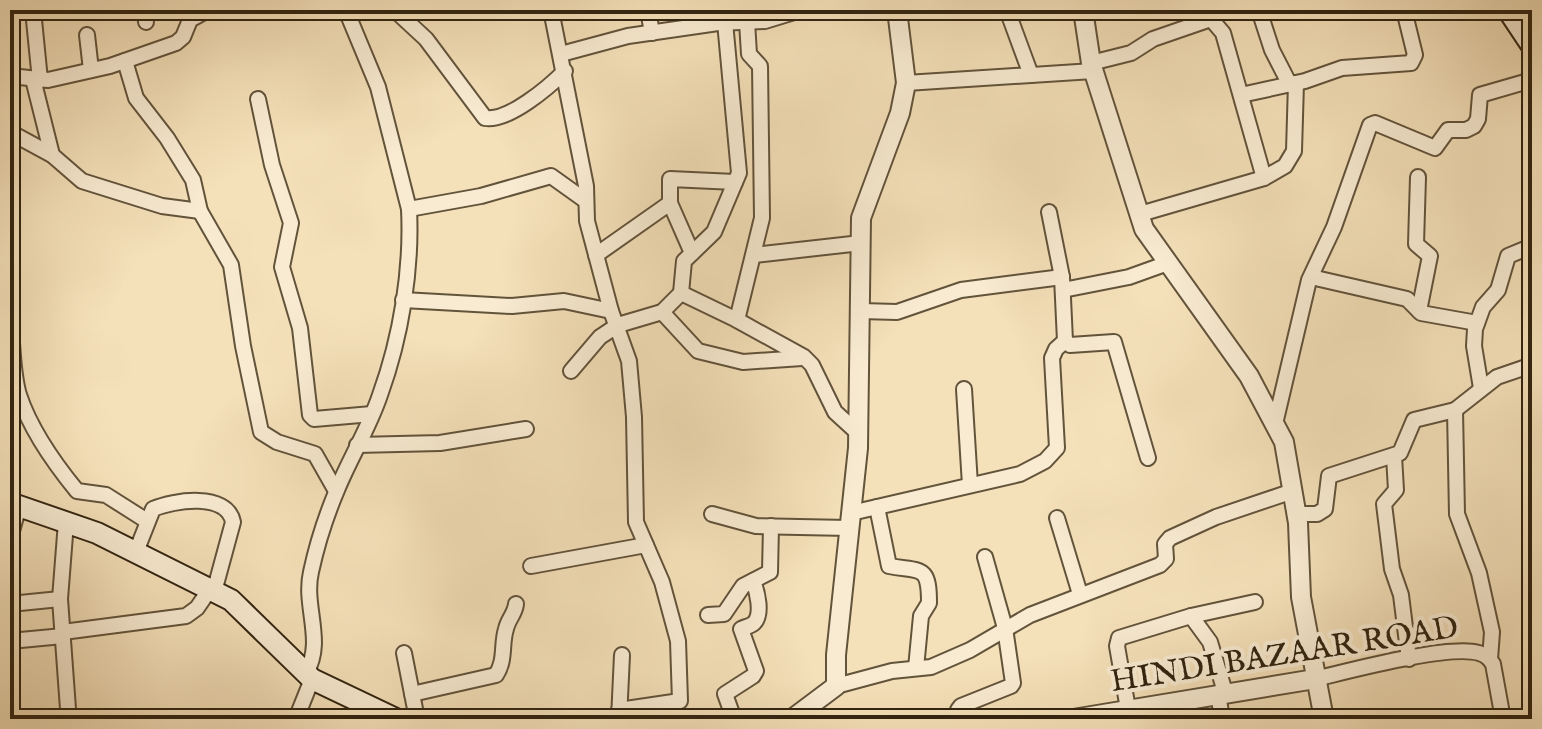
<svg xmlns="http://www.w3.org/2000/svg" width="1542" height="729" font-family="'IM FELL English',serif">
<rect width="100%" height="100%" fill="#f4e0b9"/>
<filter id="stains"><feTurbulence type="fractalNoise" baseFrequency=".0025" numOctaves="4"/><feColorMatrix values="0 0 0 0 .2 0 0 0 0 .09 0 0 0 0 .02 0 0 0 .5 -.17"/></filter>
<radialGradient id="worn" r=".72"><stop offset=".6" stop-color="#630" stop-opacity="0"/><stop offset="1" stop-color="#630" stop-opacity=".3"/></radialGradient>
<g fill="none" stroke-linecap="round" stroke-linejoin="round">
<defs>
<g id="minor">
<path d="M33 10 40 80"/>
<path d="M145 10 146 22"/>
<path d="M551 10 586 186 587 221 611 311 629 361 634 417 636 522 662 582 678 641 680 701 619 710"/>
<path d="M648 10 652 33"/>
<path d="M1259 10 1272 50 1290 85"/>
<path d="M399 14 426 39 485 118C508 122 549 87 565 71"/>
<path d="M1010 18 1031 75"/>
<path d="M87 35 91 70"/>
<path d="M561 54 628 36 718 23 765 21 801 10"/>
<path d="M125 61 136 98 167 138 193 180 200 211 231 265 243 346 261 432 277 442 315 454 336 491"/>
<path d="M1091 63 1131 53 1153 39 1211 19"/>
<path d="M10 76 48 80 110 66 176 43 183 37 190 20 208 10"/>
<path d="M33 79 52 155"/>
<path d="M906 83 1093 71"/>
<path d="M1241 95 1305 81 1342 68 1411 63 1415 55 1404 10"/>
<path d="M258 99 272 165 291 223 282 267 300 328 310 415 314 419 372 414"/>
<path d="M10 135 17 136 52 155 82 181 162 206 200 211"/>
<path d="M1418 177 1416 244 1430 256 1419 311"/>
<path d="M1264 178 1285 166 1294 151 1296 83"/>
<path d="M670 203 692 253"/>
<path d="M409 209 481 196 551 176 586 201"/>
<path d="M1049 212 1062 277 1065 341 1070 345 1114 342 1148 458"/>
<path d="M1140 214 1264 178 1223 33 1211 19 1209 10"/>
<path d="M596 255 670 203V179L735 182"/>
<path d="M754 255 861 243"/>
<path d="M1311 277 1407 299 1421 313 1477 323"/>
<path d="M1063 290 1129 277 1168 263"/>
<path d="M681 293 684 261 714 232 739 173 725 22"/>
<path d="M403 300 512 306 564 301 611 311"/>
<path d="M861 311 897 312 961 290 1062 277"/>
<path d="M662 312 698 351 743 362 802 358"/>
<path d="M10 319C13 343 12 372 19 395 31 431 54 463 77 491L106 495 147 521"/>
<path d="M737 320 762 218 760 66 749 54 747 22"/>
<path d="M571 371 600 337 618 325 662 312 681 293 737 320 804 357 812 365 835 412 858 433"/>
<path d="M1481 388 1474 346 1475 329 1483 307 1498 290 1508 256 1532 246"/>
<path d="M964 389 970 485"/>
<path d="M1455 410 1457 514 1479 573 1492 632 1490 659"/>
<path d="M1275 424 1309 280 1334 227 1370 125 1375 123 1435 148 1448 130H1466L1474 126 1478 119 1480 95 1532 80"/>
<path d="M357 445 440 443 526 429"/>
<path d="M1394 456 1396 490 1384 504 1392 569 1401 595 1409 659"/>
<path d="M877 507 889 566C921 572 929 564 929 603L921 616 916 668"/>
<path d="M851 513 1020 474 1045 461 1057 448 1052 358 1056 349 1065 341"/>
<path d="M712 514 756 526 849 528"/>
<path d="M1297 514H1317L1325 509 1329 476 1400 453 1414 420 1455 410 1497 377 1532 365"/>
<path d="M1057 518 1080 594"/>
<path d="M66 522 60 599 68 709"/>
<path d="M10 538 19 506"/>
<path d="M136 552 153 509C174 500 227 492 233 522L214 592"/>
<path d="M531 566 646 545"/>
<path d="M10 604 60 599"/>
<path d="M708 615 724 614 743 586 770 572 771 526"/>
<path d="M1191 616 1255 602"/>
<path d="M63 632 186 616 197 608 210 589"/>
<path d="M10 641 63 636"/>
<path d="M404 653 417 719"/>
<path d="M306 673C325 641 303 606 311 572 317 544 326 516 337 490 350 458 369 428 380 395 401 337 412 270 409 209L378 87 346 10"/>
<path d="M1315 679C1349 671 1449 644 1479 653 1486 655 1489 658 1493 664L1503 719"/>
<path d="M836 686 892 671 931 667 970 650 1030 615 1160 565 1166 559 1165 544 1170 538 1216 517 1293 491"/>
<path d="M1218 693 1222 719"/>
<path d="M412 694 496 675C506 660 501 644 506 629 508 619 515 614 516 604"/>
<path d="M1128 709 1117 646 1119 638 1191 616 1210 642 1225 692"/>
<path d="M296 719 312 679"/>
<path d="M619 719 622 655"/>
<path d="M734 719 725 694 753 676 756 671 741 629C745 627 751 626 754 623 763 614 757 591 753 581"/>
<path d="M959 719 958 710 961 706 1011 686 1013 683 1005 628 985 557"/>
</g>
<g id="tertiary">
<path d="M1083 10 1091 63 1144 229 1249 376 1284 442 1298 523 1301 597 1324 719"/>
<path d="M792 719 836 686V655L858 448 861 218 900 113 906 83 897 10"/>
<path d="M1073 719 1315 679"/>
</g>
<g id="secondary">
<path d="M1508 10 1532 46"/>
<path d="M10 503 97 533 231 600 312 679 396 719"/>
</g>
</defs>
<use href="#minor" stroke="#62533b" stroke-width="18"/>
<use href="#tertiary" stroke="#62533b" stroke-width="22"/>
<use href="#secondary" stroke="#312411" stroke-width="24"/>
<use href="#minor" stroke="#f8ebd2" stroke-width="14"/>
<use href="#tertiary" stroke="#f8ebd2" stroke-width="18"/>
<use href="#secondary" stroke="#f8ebd2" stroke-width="20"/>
</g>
<g text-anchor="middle" stroke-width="8" stroke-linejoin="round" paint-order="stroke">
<g font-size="32" fill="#312411" stroke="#f8ebd2">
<text transform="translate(1284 653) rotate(-9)" y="11">HINDI BAZAAR ROAD</text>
</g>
</g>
<rect width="1542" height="729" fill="none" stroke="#f4e0b9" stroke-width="40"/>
<rect x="12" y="12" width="1518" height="705" fill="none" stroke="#312411" stroke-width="4"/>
<rect x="20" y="20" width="1502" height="689" fill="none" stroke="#312411" stroke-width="2"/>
<rect width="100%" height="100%" filter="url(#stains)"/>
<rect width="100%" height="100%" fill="url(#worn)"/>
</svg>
